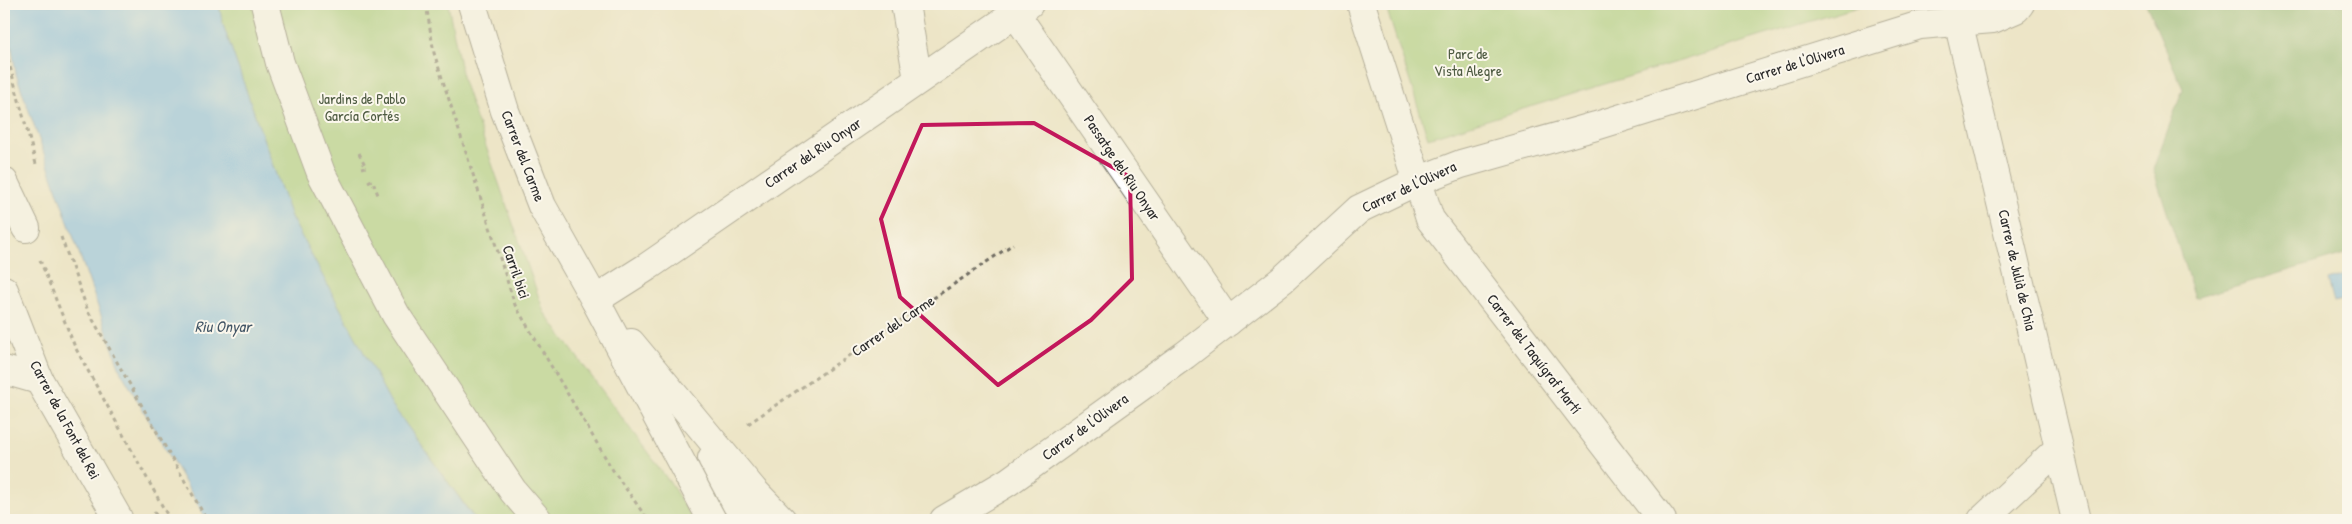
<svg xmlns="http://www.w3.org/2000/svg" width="2352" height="524" font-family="'Patrick Hand',sans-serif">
<rect width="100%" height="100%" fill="#fbf7ec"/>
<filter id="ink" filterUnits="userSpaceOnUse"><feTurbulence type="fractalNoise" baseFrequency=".02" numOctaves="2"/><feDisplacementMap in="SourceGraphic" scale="10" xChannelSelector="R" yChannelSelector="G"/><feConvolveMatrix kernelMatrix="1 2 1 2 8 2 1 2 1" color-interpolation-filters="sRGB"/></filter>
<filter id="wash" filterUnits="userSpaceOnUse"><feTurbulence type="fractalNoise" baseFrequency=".0096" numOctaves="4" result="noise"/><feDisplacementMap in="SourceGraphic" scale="20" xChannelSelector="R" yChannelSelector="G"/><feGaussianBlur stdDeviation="1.12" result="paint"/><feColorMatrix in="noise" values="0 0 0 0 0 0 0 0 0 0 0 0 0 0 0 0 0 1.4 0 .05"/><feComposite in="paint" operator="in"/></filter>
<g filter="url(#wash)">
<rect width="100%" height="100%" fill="#ede5c7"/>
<g fill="#9fcc79" stroke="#657c52">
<path d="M219 4H448L463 81 544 312 671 484 693 520H476L392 405 291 217 222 22Z"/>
<path d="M1385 4H1867L1428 138Z"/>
</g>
<path fill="#7fb069" stroke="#556e4a" d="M2146 4H2348V253L2195 298 2153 169 2183 89Z"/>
<g fill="#7bbcf0" stroke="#53748e">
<path d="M5 4H219L222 22 291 217 392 405 475 520H207L121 372 16 74Z"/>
<path d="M2348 274V298L2334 302 2328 280Z"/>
</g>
</g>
<g filter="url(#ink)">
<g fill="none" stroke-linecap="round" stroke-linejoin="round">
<defs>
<g id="minor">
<path d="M265 4 280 63 321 173 396 315 513 491 538 520"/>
<path d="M472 4 505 111 542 206 595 300 712 520"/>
<path d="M905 4 918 80"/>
<path d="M1361 4 1430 219 1662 520"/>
<path d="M1015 13 1228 322"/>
<path d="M1958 21 2076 520"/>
<path d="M4 182 26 228"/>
<path d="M4 290 39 380 118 518 117 520"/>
<path d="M595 300 647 267 1029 4"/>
<path d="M631 343 754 491 782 520"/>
<path d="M4 370 39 380"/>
<path d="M712 458 737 505 750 520"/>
<path d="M944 520 1008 482 1185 355 1282 280 1359 209 1417 181 1461 164 1596 126 1920 25 1993 19 2016 9 2020 4"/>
<path d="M1982 520 2059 448"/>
</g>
</defs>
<use href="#minor" stroke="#6f6c62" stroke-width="30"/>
<g stroke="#6f6c62" stroke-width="3" stroke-dasharray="4 4" stroke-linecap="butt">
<path d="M426 4 434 53 515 305 614 472 648 520"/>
<path d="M4 44 36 164"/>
<path d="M359 153 366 167 362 168"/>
<path d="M368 182 372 180 379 197"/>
<path d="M61 237 88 311 207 520"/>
<path d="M40 260 75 347 170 520"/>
<path d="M748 424 1013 244"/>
<path d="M154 512 159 520"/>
</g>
<use href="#minor" stroke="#fff" stroke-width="28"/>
</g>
</g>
<path d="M0 0H2352V524H0ZM1034 123 1130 177 1132 279 1091 320 998 385 900 297 881 219 922 125Z" fill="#ede5c7" fill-opacity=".55" fill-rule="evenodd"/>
<path fill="none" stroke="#c2185b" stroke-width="4" stroke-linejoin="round" d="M1034 123 1130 177 1132 279 1091 320 998 385 900 297 881 219 922 125Z"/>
<g text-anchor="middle" stroke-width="4" stroke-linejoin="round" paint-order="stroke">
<g font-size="15" fill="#4e5b42" stroke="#fbf7ec">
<text x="1468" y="59">Parc de<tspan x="1468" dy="17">Vista Alegre</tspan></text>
<text x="362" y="104">Jardins de Pablo<tspan x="362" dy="17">García Cortés</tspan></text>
</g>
<g font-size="15" fill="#2b2b2b" stroke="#fbf7ec">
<text transform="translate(1795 64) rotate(-17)" y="5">Carrer de l'Olivera</text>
<text transform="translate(813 153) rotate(-34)" y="5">Carrer del Riu Onyar</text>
<text transform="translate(523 156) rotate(69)" y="5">Carrer del Carme</text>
<text transform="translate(1122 168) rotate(56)" y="5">Passatge del Riu Onyar</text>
<text transform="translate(1409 187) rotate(-25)" y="5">Carrer de l'Olivera</text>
<text transform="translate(2017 270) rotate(77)" y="5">Carrer de Julià de Chia</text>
<text transform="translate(516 272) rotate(71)" y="5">Carril bici</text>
<text transform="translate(893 326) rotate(-34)" y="5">Carrer del Carme</text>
<text transform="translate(1534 354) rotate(53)" y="5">Carrer del Taquígraf Martí</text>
<text transform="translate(65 420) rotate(62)" y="5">Carrer de la Font del Rei</text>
<text transform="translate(1085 427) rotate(-36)" y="5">Carrer de l'Olivera</text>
</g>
<g font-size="16" font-style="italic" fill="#435666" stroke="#fbf7ec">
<text x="223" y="332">Riu Onyar</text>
</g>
</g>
<rect width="2352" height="524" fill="none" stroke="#fbf7ec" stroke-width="20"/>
</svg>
